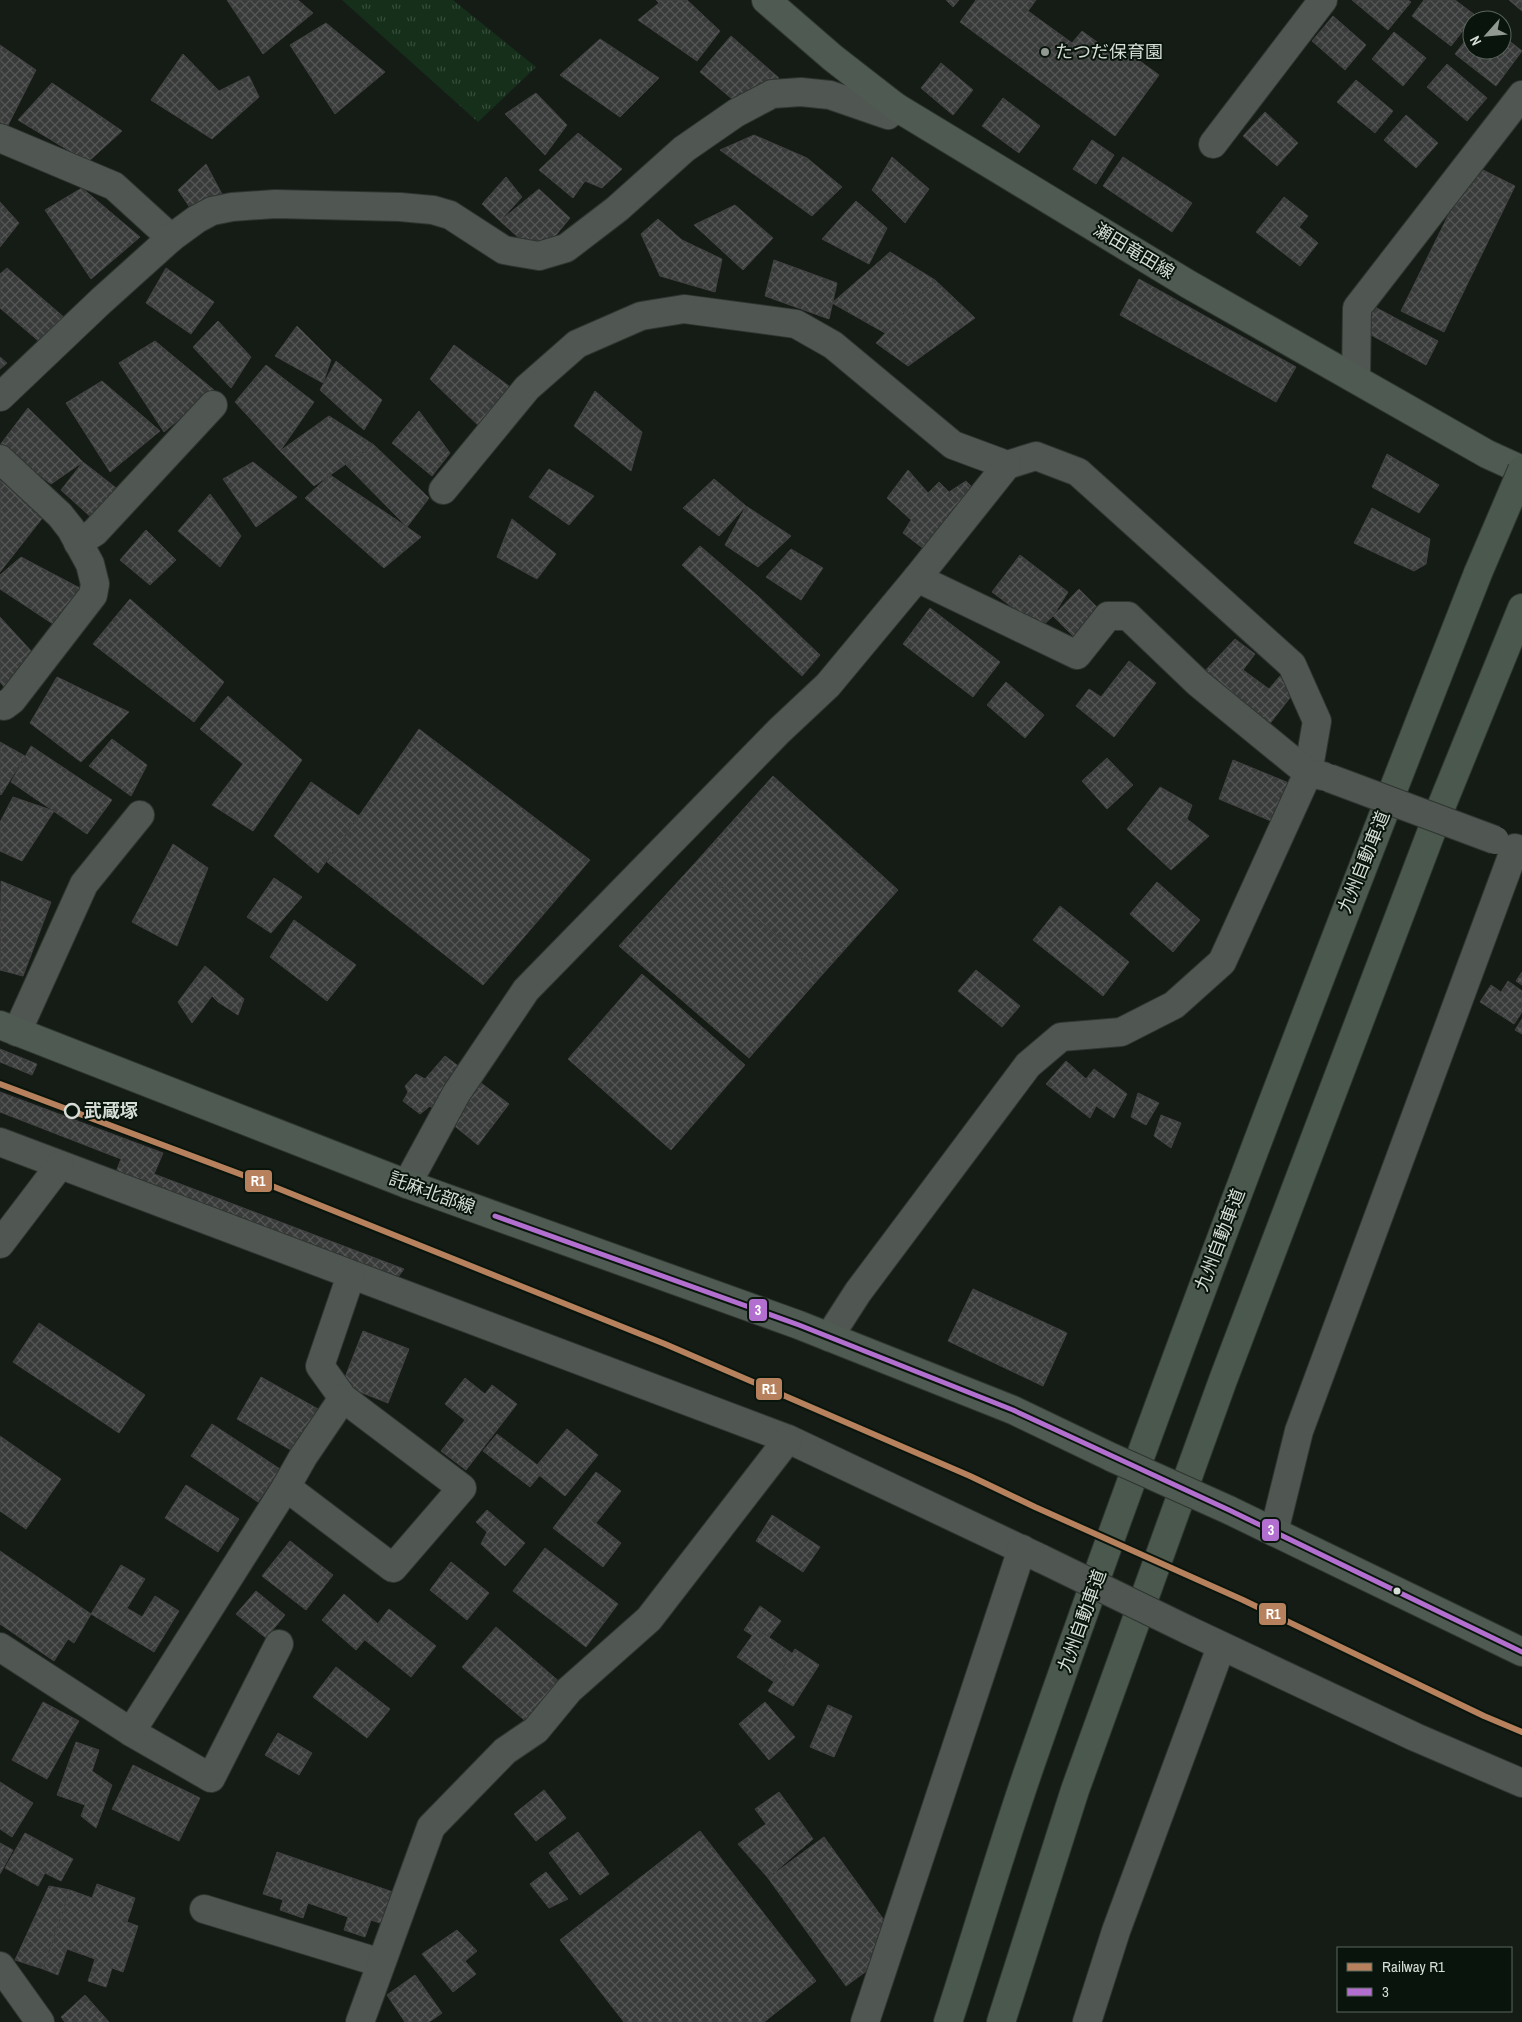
<svg xmlns="http://www.w3.org/2000/svg" width="1522" height="2022" font-family="'Archivo Narrow','Noto Sans JP',sans-serif">
<defs>
<pattern id="grass-tufts" width="24" height="20" patternUnits="userSpaceOnUse" patternTransform="scale(1.25)"><rect width="24" height="20" fill="#152f1b"/><path d="M3 7l-1-3M5 7V3M7 7l1-3M15 17l-1-3M17 17v-4M19 17l1-3" fill="none" stroke="#364d3b"/></pattern>
<pattern id="building-cross-hatch" width="8" height="8" patternUnits="userSpaceOnUse" patternTransform="scale(1.25)"><rect width="8" height="8" fill="#393b3a"/><path d="M0 0l8 8M0 8l8-8" fill="none" stroke="#555756"/></pattern>
</defs>
<rect width="100%" height="100%" fill="#151c16"/>
<path fill="url(#grass-tufts)" d="M342 0H453L536 67 478 122Z"/>
<g fill="url(#building-cross-hatch)" stroke="#414141">
<path d="M227 0H298L313 13 263 54Z"/>
<path d="M656 0H687L720 31 697 61 638 20 659 3Z"/>
<path d="M946 0H959L953 7Z"/>
<path d="M976 0H1036L1028 11 1072 43 1082 31 1112 53 1118 45 1159 75 1115 136 960 22Z"/>
<path d="M1352 0H1408L1411 2 1388 30Z"/>
<path d="M1424 0H1455L1475 15 1451 46 1412 16Z"/>
<path d="M1509 0H1522V11Z"/>
<path d="M1333 16 1366 45 1345 70 1312 41Z"/>
<path d="M326 23 385 72 335 114 290 45Z"/>
<path d="M1394 32 1426 58 1403 86 1372 59Z"/>
<path d="M1472 32V50H1502V35L1522 51 1496 86 1455 54Z"/>
<path d="M731 36 779 78 744 109 700 72Z"/>
<path d="M600 39 659 78 620 117 560 75Z"/>
<path d="M0 45 36 70 6 129 0 125Z"/>
<path d="M183 54 219 91 249 76 259 97 212 139 151 100Z"/>
<path d="M941 63 973 90 953 115 921 88Z"/>
<path d="M1447 64 1487 98 1467 121 1427 87Z"/>
<path d="M1356 80 1393 111 1375 133 1337 102Z"/>
<path d="M52 83 122 131 88 162 18 120Z"/>
<path d="M536 93 567 125 545 155 505 114Z"/>
<path d="M1003 98 1040 126 1019 153 982 126Z"/>
<path d="M1265 112 1298 143 1277 166 1243 136Z"/>
<path d="M1406 115 1438 143 1416 168 1384 140Z"/>
<path d="M578 133 622 169 602 188 585 181 573 198 539 170Z"/>
<path d="M754 135 807 158 842 187 812 216 720 150Z"/>
<path d="M1092 140 1114 155 1096 184 1073 169Z"/>
<path d="M892 157 929 189 905 223 872 190Z"/>
<path d="M1123 157 1192 203 1172 232 1103 186Z"/>
<path d="M206 164 223 196 193 212 178 190Z"/>
<path d="M1473 165 1515 186 1444 332 1401 311Z"/>
<path d="M506 177 522 197 500 221 482 204Z"/>
<path d="M82 188 140 237 91 279 45 210Z"/>
<path d="M539 189 570 218 539 256 500 221Z"/>
<path d="M1284 197 1308 216 1299 227 1318 243 1300 266 1256 232Z"/>
<path d="M856 201 887 228 869 264 822 239Z"/>
<path d="M0 202 19 223 0 247Z"/>
<path d="M735 205 773 238 743 270 694 225Z"/>
<path d="M658 219 682 240 722 259 715 292 660 276 641 234Z"/>
<path d="M890 252 935 280 885 333 832 303Z"/>
<path d="M774 260 837 283 829 319 765 296Z"/>
<path d="M7 268 66 319 49 350 0 308V274Z"/>
<path d="M166 268 214 302 191 334 146 303Z"/>
<path d="M1139 279 1296 367 1276 402 1120 315Z"/>
<path d="M935 280 975 318 908 366 876 343Z"/>
<path d="M1373 306 1438 341 1426 365 1360 329Z"/>
<path d="M218 321 251 357 231 388 193 347Z"/>
<path d="M297 326 331 360 323 383 275 356Z"/>
<path d="M155 341 214 390 164 432 119 363Z"/>
<path d="M454 345 517 392 482 429 430 379Z"/>
<path d="M0 357 7 363 0 369Z"/>
<path d="M336 361 382 400 364 430 320 390Z"/>
<path d="M266 365 314 402 280 451 235 402Z"/>
<path d="M102 381 160 431 110 472 66 403Z"/>
<path d="M595 391 642 432 631 471 574 426Z"/>
<path d="M28 408 83 462 51 484 0 445Z"/>
<path d="M419 411 450 453 432 476 392 443Z"/>
<path d="M329 416 374 445 314 486 280 451Z"/>
<path d="M374 445 429 498 407 527 345 464Z"/>
<path d="M1387 454 1439 485 1419 513 1372 487Z"/>
<path d="M83 462 120 491 93 519 61 490Z"/>
<path d="M253 462 297 497 256 527 223 479Z"/>
<path d="M549 469 594 496 569 525 529 497Z"/>
<path d="M908 470 928 493 939 482 949 492 966 481 982 497 924 549 903 533 911 520 887 498Z"/>
<path d="M330 475 407 527 421 537 384 568 305 498Z"/>
<path d="M714 479 746 506 719 536 683 508Z"/>
<path d="M0 480 44 516 0 572Z"/>
<path d="M210 494 241 536 220 567 178 531Z"/>
<path d="M746 506 791 536 758 567 725 545Z"/>
<path d="M1372 508 1430 539 1426 564 1414 571 1354 543Z"/>
<path d="M512 519 556 554 537 579 497 557Z"/>
<path d="M146 530 176 560 150 585 120 560Z"/>
<path d="M700 546 758 596 739 618 682 565Z"/>
<path d="M791 549 823 568 801 600 766 577Z"/>
<path d="M1020 555 1068 592 1053 616 1040 628 992 592Z"/>
<path d="M21 557 93 595 53 624 0 589V575Z"/>
<path d="M1079 589 1103 613 1077 640 1053 616Z"/>
<path d="M758 596 820 655 802 676 739 618Z"/>
<path d="M130 599 224 682 194 722 93 644Z"/>
<path d="M930 608 1000 662 973 697 903 644Z"/>
<path d="M0 617 33 653 5 688 0 682Z"/>
<path d="M1235 639 1255 654 1243 670 1269 689 1280 676 1296 690 1268 726 1202 674Z"/>
<path d="M1129 661 1156 683 1114 737 1076 706 1089 689 1101 697Z"/>
<path d="M57 677 129 712 81 762 30 723Z"/>
<path d="M1006 682 1044 715 1025 738 987 705Z"/>
<path d="M228 696 302 760 253 831 212 805 243 764 200 729Z"/>
<path d="M419 729 590 860 483 985 327 862Z"/>
<path d="M112 739 147 765 131 796 89 766Z"/>
<path d="M0 742 25 756 1 795 0 794Z"/>
<path d="M31 746 112 800 87 834 11 782Z"/>
<path d="M1107 758 1133 785 1107 809 1082 781Z"/>
<path d="M1233 760 1301 788 1278 824 1219 799Z"/>
<path d="M773 776 898 890 821 976 695 863Z"/>
<path d="M311 782 359 816 318 873 274 836Z"/>
<path d="M1160 787 1192 805 1187 819 1209 836 1171 870 1127 829Z"/>
<path d="M13 797 54 811 22 861 0 851V822Z"/>
<path d="M173 844 208 868 177 946 132 922Z"/>
<path d="M695 863 821 976 749 1058 619 946Z"/>
<path d="M274 878 302 897 271 933 247 917Z"/>
<path d="M1 881 51 902 23 976 0 970Z"/>
<path d="M1157 882 1200 920 1173 952 1130 914Z"/>
<path d="M1060 906 1129 962 1103 996 1033 940Z"/>
<path d="M294 920 356 965 327 1001 270 957Z"/>
<path d="M205 966 244 999 238 1015 218 1002 212 996 192 1023 178 1002Z"/>
<path d="M976 970 1020 1006 1002 1027 958 991Z"/>
<path d="M1522 972V985L1516 981Z"/>
<path d="M642 974 745 1065 671 1150 568 1059Z"/>
<path d="M1508 981 1522 991V1012L1514 1024 1480 1002 1491 985 1501 992Z"/>
<path d="M1522 1019V1034L1515 1030Z"/>
<path d="M0 1049 37 1064 32 1075 0 1062Z"/>
<path d="M445 1056 509 1104 478 1145 430 1106 420 1114 403 1101 408 1092 405 1086 416 1074 425 1079Z"/>
<path d="M1066 1061 1086 1079 1094 1069 1127 1094 1114 1118 1096 1106 1090 1118 1046 1084Z"/>
<path d="M0 1092 163 1153 154 1174 404 1269 398 1277 116 1172 121 1159 0 1112Z"/>
<path d="M1138 1093 1159 1103 1146 1125 1131 1117Z"/>
<path d="M1161 1115 1181 1123 1171 1148 1154 1136Z"/>
<path d="M973 1289 1067 1333 1043 1386 948 1341Z"/>
<path d="M39 1323 145 1395 119 1433 13 1362Z"/>
<path d="M363 1331 409 1349 388 1403 342 1385Z"/>
<path d="M261 1377 327 1414 303 1457 237 1419Z"/>
<path d="M465 1378 485 1394 492 1385 517 1404 466 1470 441 1451 465 1420 445 1404Z"/>
<path d="M212 1424 280 1469 258 1502 191 1456Z"/>
<path d="M567 1429 598 1455 565 1496 539 1475 544 1470 537 1465Z"/>
<path d="M497 1434 544 1470 530 1487 483 1451Z"/>
<path d="M0 1436 61 1479 26 1529 0 1511Z"/>
<path d="M596 1472 621 1491 596 1523 621 1543 603 1567 553 1528Z"/>
<path d="M186 1485 239 1519 218 1552 165 1518Z"/>
<path d="M487 1510 525 1543 505 1566 481 1544 487 1532 476 1522Z"/>
<path d="M772 1515 820 1547 803 1572 756 1541Z"/>
<path d="M290 1541 333 1575 306 1610 262 1576Z"/>
<path d="M545 1548 618 1604 586 1647 513 1591Z"/>
<path d="M0 1551 91 1614 74 1643 68 1639 54 1661 0 1624Z"/>
<path d="M451 1562 489 1593 467 1620 430 1590Z"/>
<path d="M121 1565 145 1579 127 1608 142 1617 155 1596 179 1611 154 1652 91 1614Z"/>
<path d="M256 1591 285 1615 266 1638 236 1614Z"/>
<path d="M344 1594 378 1624 356 1650 322 1620Z"/>
<path d="M760 1606 781 1621 769 1637 752 1635 744 1630Z"/>
<path d="M389 1609 436 1646 411 1677 365 1640Z"/>
<path d="M496 1627 569 1690 536 1730 462 1667Z"/>
<path d="M757 1629 793 1654 774 1682 737 1657Z"/>
<path d="M795 1649 819 1665 793 1706 768 1691Z"/>
<path d="M336 1667 390 1709 367 1738 313 1697Z"/>
<path d="M43 1702 79 1721 47 1779 12 1760Z"/>
<path d="M765 1702 795 1737 769 1760 739 1724Z"/>
<path d="M828 1705 852 1716 834 1757 810 1747Z"/>
<path d="M278 1733 312 1753 299 1775 265 1755Z"/>
<path d="M76 1742 99 1750 92 1771 112 1785 96 1828 81 1816 85 1805 57 1795Z"/>
<path d="M133 1765 200 1798 179 1841 112 1809Z"/>
<path d="M0 1782 33 1803 12 1837 0 1829Z"/>
<path d="M544 1790 566 1818 536 1841 514 1814Z"/>
<path d="M779 1792 813 1839 768 1878 738 1844 766 1824 755 1809Z"/>
<path d="M700 1831 816 1981 764 2022H624L560 1940Z"/>
<path d="M578 1832 609 1874 580 1895 549 1853Z"/>
<path d="M25 1833 73 1859 61 1881 45 1873 38 1886 5 1868Z"/>
<path d="M824 1837 902 1945 846 1986 768 1878Z"/>
<path d="M0 1843 13 1850 0 1874Z"/>
<path d="M277 1852 393 1892 383 1924 371 1920 365 1937 344 1930 348 1917 308 1903 303 1918 280 1910 283 1900 263 1894Z"/>
<path d="M546 1872 568 1899 549 1908 530 1884Z"/>
<path d="M97 1884 135 1898 127 1922 138 1926 123 1972 112 1968 106 1987 88 1981 95 1959 67 1949 58 1975 43 1969 70 1890 92 1898Z"/>
<path d="M49 1886 70 1890 43 1969 15 1960Z"/>
<path d="M457 1930 477 1951 465 1961 476 1974 453 1992 422 1954Z"/>
<path d="M415 1975 442 2013 429 2022H405L387 1995Z"/>
<path d="M85 1995 109 2022H65L61 2017Z"/>
</g>
<g fill="none" stroke-linecap="round" stroke-linejoin="round">
<defs>
<g id="minor">
<path d="M0 138 114 186 171 238"/>
<path d="M1213 144 1323 0"/>
<path d="M1356 379 1357 308 1522 95"/>
<path d="M0 397 101 301 171 238 197 219 212 211 232 207 275 204 400 207 433 210 450 215 504 250 539 256 566 248 617 209 684 149 736 113 772 94 801 92 830 95 888 115 896 107"/>
<path d="M0 459 60 515 71 529 90 564 95 584 93 595 12 700 4 706 0 705"/>
<path d="M443 490 527 388 577 344 641 316 684 309 796 324 833 345 953 445 1007 465 1036 456 1078 472 1292 665 1317 721 1308 773 1222 962 1174 1005 1121 1032 1061 1037 1028 1065 858 1292 829 1337"/>
<path d="M78 543 95 532 213 405"/>
<path d="M917 578 1077 655 1108 616H1128L1198 683 1308 773 1323 776"/>
<path d="M17 1032 84 884 140 815"/>
<path d="M0 1142 788 1439 1042 1559"/>
<path d="M407 1184 456 1094 526 990 779 731 828 685 917 578 1007 465"/>
<path d="M0 1244 60 1165"/>
<path d="M286 1487 393 1568 462 1488 343 1398 320 1366 351 1275"/>
<path d="M1274 1532 1299 1431 1515 848"/>
<path d="M1188 1630 1415 1737 1522 1783"/>
<path d="M0 1647 131 1732 211 1778 279 1644"/>
<path d="M131 1732 286 1487 303 1457 343 1398"/>
<path d="M204 1909 381 1963"/>
<path d="M0 1966 40 2022"/>
<path d="M360 2022 431 1827 505 1751 536 1730 569 1690 649 1619 788 1439"/>
<path d="M865 2022 1022 1549"/>
<path d="M1087 2022 1116 1931 1221 1647"/>
</g>
<g id="major">
<path d="M766 0 833 58 896 107 1188 284 1487 454 1522 470"/>
<path d="M0 1025 407 1184 799 1325 1013 1410 1113 1458"/>
<path d="M1229 1510 1522 1652"/>
</g>
<g id="highway">
<path d="M948 2022C976 1936 1001 1849 1031 1763 1170 1363 1323 967 1478 573"/>
<path d="M1001 2022 1075 1790 1223 1380 1437 817 1522 608"/>
</g>
</defs>
<use href="#minor" stroke="#2f3530" stroke-width="30"/>
<use href="#major" stroke="#2f3530" stroke-width="30"/>
<use href="#highway" stroke="#2f3530" stroke-width="30"/>
<use href="#minor" stroke="#505652" stroke-width="28"/>
<use href="#major" stroke="#4f5a52" stroke-width="28"/>
<use href="#highway" stroke="#4b584d" stroke-width="28"/>
<defs>
<g id="minor-bridge">
<path d="M1329 778 1495 840"/>
<path d="M1042 1559 1188 1630"/>
</g>
<path id="major-bridge" d="M1113 1458 1229 1510"/>
<path id="highway-bridge" d="M1478 573 1522 470"/>
</defs>
<use href="#minor-bridge" stroke="#2f3530" stroke-width="30" stroke-linecap="butt"/>
<use href="#major-bridge" stroke="#2f3530" stroke-width="30" stroke-linecap="butt"/>
<use href="#highway-bridge" stroke="#2f3530" stroke-width="30" stroke-linecap="butt"/>
<use href="#minor-bridge" stroke="#505652" stroke-width="28"/>
<use href="#major-bridge" stroke="#4f5a52" stroke-width="28"/>
<use href="#highway-bridge" stroke="#4b584d" stroke-width="28"/>
<defs>
<path id="bus-1" d="M495 1216 799 1325 1013 1410 1229 1510 1522 1652"/>
</defs>
<use href="#bus-1" stroke="#09150c" stroke-width="9"/>
<use href="#bus-1" stroke="#b36fd0" stroke-width="5"/>
<defs>
<path id="rail-1" d="M0 1084 272 1186 665 1344 970 1476 1035 1507 1243 1600 1484 1716 1522 1732"/>
</defs>
<use href="#rail-1" stroke="#09150c" stroke-width="10"/>
<use href="#rail-1" stroke="#b6815c" stroke-width="6"/>
</g>
<circle fill="#929993" stroke="#09150c" stroke-width="2" cx="1045" cy="52" r="5"/>
<circle fill="#09150c" stroke="#d5ddd6" stroke-width="2.5" cx="72" cy="1111" r="7"/>
<circle fill="#d5ddd6" stroke="#09150c" stroke-width="2" cx="1397" cy="1591" r="4.5"/>
<g text-anchor="middle" stroke-width="4" stroke-linejoin="round" paint-order="stroke">
<g font-size="18" fill="#d5ddd6" stroke="#09150c" text-anchor="start">
<text x="1055" y="58">たつだ保育園</text>
</g>
<g font-size="18" fill="#d5ddd6" stroke="#09150c">
<text transform="translate(1134 251) rotate(31)" y="6">瀬田竜田線</text>
<text transform="translate(1364 862) rotate(-68)" y="6">九州自動車道</text>
<text transform="translate(432 1193) rotate(20)" y="6">託麻北部線</text>
<text transform="translate(1220 1240) rotate(-69)" y="6">九州自動車道</text>
<text transform="translate(1082 1621) rotate(-70)" y="6">九州自動車道</text>
</g>
<g font-size="18" font-weight="bold" fill="#d5ddd6" stroke="#09150c" text-anchor="start">
<text x="84" y="1117">武蔵塚</text>
</g>
</g>
<g stroke="#09150c" stroke-width="2">
<rect x="244" y="1169" width="29" height="24" rx="5" fill="#b6815c"/>
<rect x="748" y="1298" width="20" height="24" rx="5" fill="#b36fd0"/>
<rect x="755" y="1377" width="28" height="24" rx="5" fill="#b6815c"/>
<rect x="1261" y="1518" width="19" height="24" rx="5" fill="#b36fd0"/>
<rect x="1258" y="1602" width="29" height="24" rx="5" fill="#b6815c"/>
</g>
<g font-size="14" text-anchor="middle" font-weight="bold" fill="#fff">
<text x="258" y="1186">R1</text>
<text x="758" y="1315">3</text>
<text x="769" y="1394">R1</text>
<text x="1271" y="1535">3</text>
<text x="1273" y="1619">R1</text>
</g>
<rect x="1337" y="1947" width="175" height="65" fill="#09150c" stroke="#5b655d"/>
<rect x="1347" y="1963" width="25" height="8" fill="#b6815c" stroke="#5b655d"/>
<text x="1382" y="1972" font-size="15" fill="#d5ddd6">Railway R1</text>
<rect x="1347" y="1988" width="25" height="8" fill="#b36fd0" stroke="#5b655d"/>
<text x="1382" y="1997" font-size="15" fill="#d5ddd6">3</text>
<g transform="translate(1487 35) rotate(243)"><circle r="24" fill="#09150c" stroke="#5b655d"/>
<path d="M0-4L9 19L0 12L-9 19Z" fill="#929993"/>
<text y="-8" font-size="14" font-weight="bold" text-anchor="middle" fill="#d5ddd6">N</text>
</g>
</svg>
